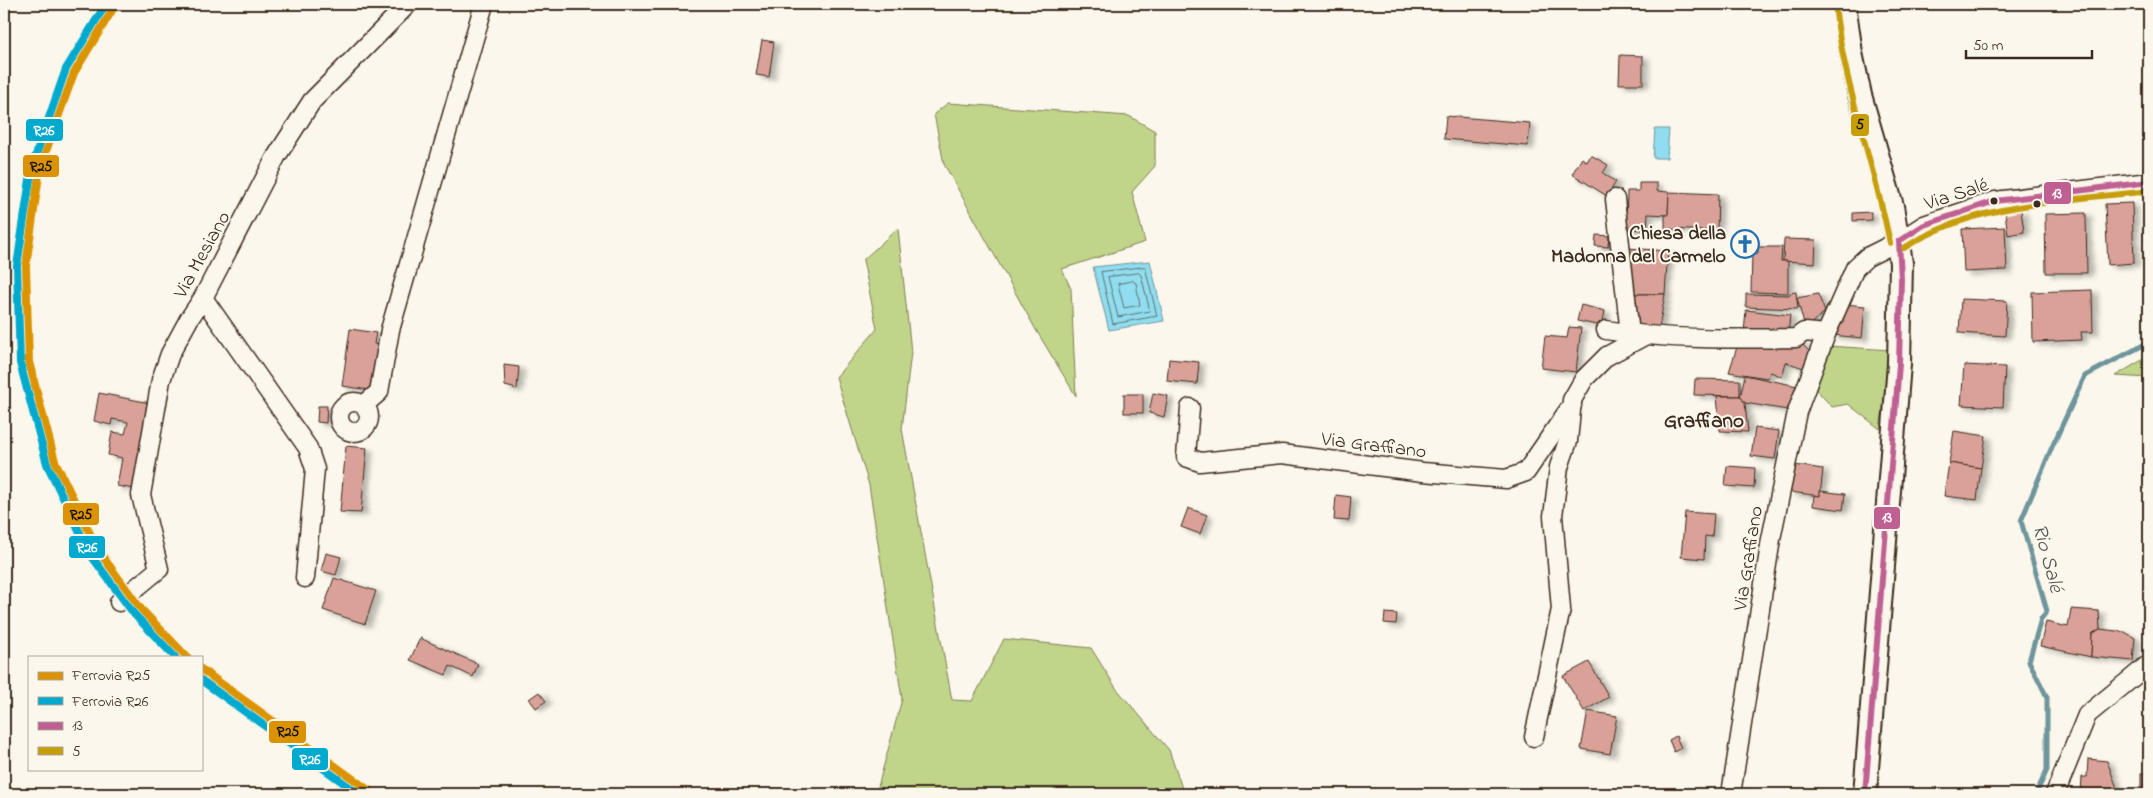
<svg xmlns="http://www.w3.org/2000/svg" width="2153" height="798" font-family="'Indie Flower',sans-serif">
<defs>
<filter id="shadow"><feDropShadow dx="5.5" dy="3" stdDeviation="2.5" flood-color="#0004"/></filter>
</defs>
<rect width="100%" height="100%" fill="#fbf7ec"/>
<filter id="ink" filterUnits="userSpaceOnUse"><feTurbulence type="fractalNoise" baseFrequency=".02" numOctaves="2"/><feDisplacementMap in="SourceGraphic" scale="10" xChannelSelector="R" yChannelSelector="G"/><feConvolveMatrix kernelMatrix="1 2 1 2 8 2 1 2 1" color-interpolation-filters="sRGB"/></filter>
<g filter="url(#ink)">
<g fill="#c0d48a" stroke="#7e7f54">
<path d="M948 103 1129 116 1155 131V166L1132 192 1145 242 1062 269 1071 289 1076 396 1036 330 944 164 934 114Z"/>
<path d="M898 228 911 352 902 429 952 700 972 701 1004 639 1091 648 1116 688 1169 750 1184 794H876L902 699 869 485 836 377 877 329 863 260Z"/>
<path d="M1827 346 1892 350 1880 429 1848 404 1832 407 1813 386Z"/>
<path d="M2149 356V378L2115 376Z"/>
</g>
<g fill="#90ddef" stroke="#6e959b">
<path d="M1655 129H1669L1667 158H1653Z"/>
<path d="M1150 261 1164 321 1109 330 1093 267Z"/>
</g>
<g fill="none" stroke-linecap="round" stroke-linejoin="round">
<g stroke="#5d7272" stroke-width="1">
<path d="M1145 267 1157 316 1113 324 1101 272Z"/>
<path d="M1139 273 1141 275 1150 311 1118 317 1108 277Z"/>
<path d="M1133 281 1136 283 1140 305 1124 308 1118 284Z"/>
</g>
<path stroke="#6e959b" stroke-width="5" d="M2036 794 2047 770V697L2029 661 2041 619 2047 611 2021 521 2052 447 2085 376 2149 342"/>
</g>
<g fill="#daa198" stroke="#3b2a1e" filter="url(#shadow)">
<path d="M762 40 774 42 769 77 756 75Z"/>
<path d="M1620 55 1643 56V84H1619Z"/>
<path d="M1446 116 1530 123 1528 146 1444 139Z"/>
<path d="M1591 155 1608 165 1603 173 1616 182 1607 196 1572 174 1582 158 1587 162Z"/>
<path d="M1639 183H1657V191L1669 192 1668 215 1648 214 1647 230 1626 229 1627 191H1639Z"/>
<path d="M1669 192 1718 194 1717 231 1665 229V215H1668Z"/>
<path d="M2149 202V232H2148L2146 203Z"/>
<path d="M2132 203 2134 263 2108 265 2105 204Z"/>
<path d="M2021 210 2024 232 2008 235 2005 213Z"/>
<path d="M1871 212V220L1853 221V213Z"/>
<path d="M2086 213 2087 273H2046L2045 214Z"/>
<path d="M2005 227 2007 270 1964 272 1962 229Z"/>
<path d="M1596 235 1609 236 1608 247 1595 246Z"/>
<path d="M1737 238 1753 239V251L1736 250Z"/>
<path d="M1784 239 1816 240 1815 263 1783 261Z"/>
<path d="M1758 247H1782L1781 261H1788V293L1751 292 1752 253 1758 254Z"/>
<path d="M1627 248 1668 251 1665 294H1631Z"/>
<path d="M2092 290 2093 332H2081L2082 340 2033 342 2032 292Z"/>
<path d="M1796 292 1798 309 1746 307V294L1789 295 1790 293Z"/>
<path d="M1631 294H1665L1658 334 1639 333Z"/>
<path d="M1818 294 1825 312 1805 328 1797 298Z"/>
<path d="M1961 299 2007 301 2005 336 1959 333Z"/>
<path d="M1844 304 1865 306 1862 338 1832 335 1834 322 1843 323Z"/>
<path d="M1581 305 1605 311 1602 326 1577 321Z"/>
<path d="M1746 310 1790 315 1788 336 1744 333Z"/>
<path d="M1569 327 1581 328 1576 372 1541 368 1545 336 1567 338Z"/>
<path d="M350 329 376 333 374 344 382 345 376 391 342 386Z"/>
<path d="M1799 341 1810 352 1806 369 1786 362 1782 377 1771 372 1767 378 1729 372 1738 344Z"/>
<path d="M1169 359 1199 362 1197 384 1167 381Z"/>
<path d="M504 365 519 367 517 389 505 386Z"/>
<path d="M1964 365 2005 367 2003 407 1961 405Z"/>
<path d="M1745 375 1797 386 1787 410 1739 402Z"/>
<path d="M1695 379 1740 380V396L1694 395Z"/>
<path d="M99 393 150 403 134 489 117 486 122 458 108 455 112 432 125 434 128 422 112 419 111 425 94 421Z"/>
<path d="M1153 393 1168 396 1164 417 1149 413Z"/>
<rect x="1124" y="394" width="19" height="19"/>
<path d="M1717 396H1740L1745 403 1748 432 1720 431Z"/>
<path d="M318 406H327L326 423 317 422Z"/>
<path d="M1755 428 1779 431 1775 459 1751 456Z"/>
<path d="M1954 431 1986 436 1981 468 1949 463Z"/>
<path d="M346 446 367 448 361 513 340 512Z"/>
<path d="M1949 463 1981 468 1977 500 1944 496Z"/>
<path d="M1794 465 1823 469 1820 496 1790 492Z"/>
<path d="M1727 466 1755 468 1754 488 1725 486Z"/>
<path d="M1820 491 1845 494 1843 510 1813 506 1814 495 1820 496Z"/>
<path d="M1336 495 1351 497 1349 521 1334 520Z"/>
<path d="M1188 508 1207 515 1200 534 1181 527Z"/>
<path d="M1685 512 1714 514 1712 537 1705 536 1704 559 1681 557Z"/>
<path d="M326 553 341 557 336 575 321 571Z"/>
<path d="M334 578 376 591 365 624 323 610Z"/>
<path d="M2071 609 2099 611 2100 629 2092 634 2091 657 2040 646 2046 622 2068 627Z"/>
<path d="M1385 613 1397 614 1396 624 1384 623Z"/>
<path d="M2100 629 2125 632 2135 638 2133 661 2091 657 2092 634Z"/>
<path d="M420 638 478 664 473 677 450 666 446 675 410 660Z"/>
<path d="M1589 662 1609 697 1584 711 1563 676Z"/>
<path d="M539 692 546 701 536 708 529 699Z"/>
<path d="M1588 711 1617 716 1610 754 1581 749Z"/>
<path d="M1676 736 1681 748 1674 752 1669 740Z"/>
<path d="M2088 759 2107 761 2116 785V794H2081L2082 777H2087Z"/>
<rect x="2141" y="773" width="8" height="21"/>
</g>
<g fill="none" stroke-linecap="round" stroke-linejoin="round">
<defs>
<g id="minor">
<path d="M1615 199 1630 334"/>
<path d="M203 298 308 448 315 469 305 578"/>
<path d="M1606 330C1669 340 1732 339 1796 338L1804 332 1826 334"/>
<circle cx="354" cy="417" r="15"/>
<path d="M364 405 379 392 390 330 484 4"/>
<path d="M1190 408 1186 457 1200 462 1282 454 1423 472 1506 479 1526 472 1572 405"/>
<path d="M119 602 159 569 141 495 161 380 170 354 189 319 203 298 276 157 312 101 408 4"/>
<path d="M1534 737 1561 609 1553 516 1559 467 1568 441 1572 400 1584 379 1607 356 1644 336"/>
<path d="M1731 794 1771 539 1797 412 1826 334 1855 268 1867 257 1899 241 1924 225 1995 201 2149 182"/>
<path d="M2055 794 2087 715 2149 664"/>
</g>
<path id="major" d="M1844 4 1851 53 1860 95 1892 206 1901 263 1899 364 1865 794"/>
</defs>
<use href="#minor" stroke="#3b2a1e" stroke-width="21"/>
<use href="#major" stroke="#3b2a1e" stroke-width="26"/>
<use href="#minor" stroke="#fbf7ec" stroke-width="18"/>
<use href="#major" stroke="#fbf7ec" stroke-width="22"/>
<defs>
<g id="bus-1">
<path d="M1899 241 1924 225 1995 201 2149 182"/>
<path d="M1865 794 1899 364 1901 279 1899 241"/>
</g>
<g id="bus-2">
<path d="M1835 5C1844 87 1874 163 1890 243"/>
<path d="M1904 248C1976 202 2066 201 2149 191"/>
</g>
</defs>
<use href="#bus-1" stroke="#fbf7ec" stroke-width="10"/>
<use href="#bus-2" stroke="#fbf7ec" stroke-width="10"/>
<use href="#bus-1" stroke="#bf6092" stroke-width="6"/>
<use href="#bus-2" stroke="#c69e08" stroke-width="6"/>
<defs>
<g id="rail-1">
<path d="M116 4 74 73 40 168 26 266 29 362 55 461 98 550 141 609 187 657"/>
<path d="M201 669 374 794"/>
</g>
<g id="rail-2">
<path d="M106 4 66 69 32 166 17 266 20 363 47 464 90 554 134 614 175 657"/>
<path d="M201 680 359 794"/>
</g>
</defs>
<use href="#rail-1" stroke="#fbf7ec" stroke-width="11"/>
<use href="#rail-2" stroke="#fbf7ec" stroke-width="11"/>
<use href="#rail-1" stroke="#db9304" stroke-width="8"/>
<use href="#rail-2" stroke="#00a9ce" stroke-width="8"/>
</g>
</g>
<defs>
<symbol id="church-ring" viewBox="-11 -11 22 22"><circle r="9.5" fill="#fbf7ec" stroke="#1f6fb2" stroke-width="1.5"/><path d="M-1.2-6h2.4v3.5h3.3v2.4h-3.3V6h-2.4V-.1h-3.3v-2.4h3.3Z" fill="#1f6fb2"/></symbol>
</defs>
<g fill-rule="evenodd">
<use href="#church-ring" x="1729" y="228" width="32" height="32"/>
</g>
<g fill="#3b2a1e" stroke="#fbf7ec" stroke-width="2">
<circle cx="1994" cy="201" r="4.5"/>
<circle cx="2037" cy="204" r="4.5"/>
</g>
<g text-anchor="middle" stroke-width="4" stroke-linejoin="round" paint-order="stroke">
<g font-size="20" fill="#3b2a1e" stroke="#fbf7ec">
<text transform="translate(1956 193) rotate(-18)" y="7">Via Salé</text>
<text transform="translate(201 254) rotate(-61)" y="7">Via Mesiano</text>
<text transform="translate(1374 444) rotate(7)" y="7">Via Graffiano</text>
<text transform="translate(1747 558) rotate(-81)" y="7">Via Graffiano</text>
</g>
<g font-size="20" font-weight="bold" fill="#3b2a1e" stroke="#fbf7ec" text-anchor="end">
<text x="1726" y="239">Chiesa della<tspan x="1726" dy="23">Madonna del Carmelo</tspan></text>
</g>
<g font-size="21" font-weight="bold" fill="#3b2a1e" stroke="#fbf7ec">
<text x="1704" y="427">Graffiano</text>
</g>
<g font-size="21" font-style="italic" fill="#505752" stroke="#fbf7ec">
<text transform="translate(2049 558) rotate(75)" y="7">Rio Salé</text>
</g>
</g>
<g stroke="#fbf7ec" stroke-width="2">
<rect x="1850" y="113" width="20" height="24" rx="5" fill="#c69e08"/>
<rect x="25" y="118" width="39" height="24" rx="5" fill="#00a9ce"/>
<rect x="22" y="154" width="38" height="24" rx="5" fill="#db9304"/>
<rect x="2043" y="181" width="29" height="24" rx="5" fill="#bf6092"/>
<rect x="62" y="502" width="38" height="24" rx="5" fill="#db9304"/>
<rect x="1873" y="506" width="28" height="24" rx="5" fill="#bf6092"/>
<rect x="68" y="535" width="38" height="24" rx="5" fill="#00a9ce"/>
<rect x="268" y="720" width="39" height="24" rx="5" fill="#db9304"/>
<rect x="291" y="747" width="38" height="24" rx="5" fill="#00a9ce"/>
</g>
<g font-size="14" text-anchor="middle" font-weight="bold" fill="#fff">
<text x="44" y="135">R26</text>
<text x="2057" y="198">13</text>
<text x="1887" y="522">13</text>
<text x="87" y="552">R26</text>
<text x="310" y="764">R26</text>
</g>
<g font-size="14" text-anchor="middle" font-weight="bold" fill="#111">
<text x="1860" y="129">5</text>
<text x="41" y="171">R25</text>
<text x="81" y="519">R25</text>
<text x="288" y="736">R25</text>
</g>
<rect width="2153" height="798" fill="none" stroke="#fbf7ec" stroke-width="20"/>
<rect x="10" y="10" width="2133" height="778" fill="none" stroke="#3b2a1e" stroke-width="2" filter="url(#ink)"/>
<rect x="28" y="656" width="175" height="115" fill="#fbf7ec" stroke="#aea59a"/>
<rect x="38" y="672" width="25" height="8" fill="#db9304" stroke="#aea59a"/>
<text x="72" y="680" font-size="15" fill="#3b2a1e">Ferrovia R25</text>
<rect x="38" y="697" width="25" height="8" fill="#00a9ce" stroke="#aea59a"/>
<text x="72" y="706" font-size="15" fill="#3b2a1e">Ferrovia R26</text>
<rect x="38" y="722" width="25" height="8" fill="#bf6092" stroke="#aea59a"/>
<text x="72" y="730" font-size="15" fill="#3b2a1e">13</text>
<rect x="38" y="747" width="25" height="8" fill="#c69e08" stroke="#aea59a"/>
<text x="72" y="756" font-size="15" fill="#3b2a1e">5</text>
<path d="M1966 50v8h126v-8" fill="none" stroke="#3b2a1e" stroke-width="2.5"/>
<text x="1973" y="50" font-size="15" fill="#3b2a1e" stroke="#fbf7ec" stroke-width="4" paint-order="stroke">50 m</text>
</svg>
